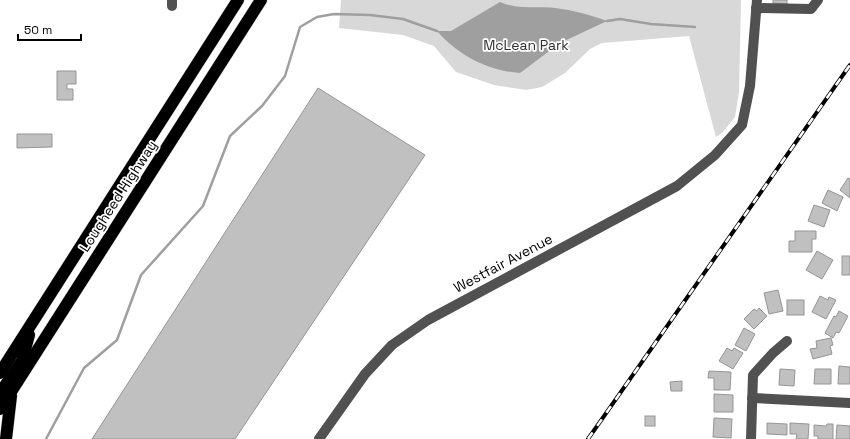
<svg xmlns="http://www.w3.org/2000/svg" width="850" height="439" font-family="'Space Grotesk',sans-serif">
<rect width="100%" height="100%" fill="#fff"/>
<path fill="#d8d8d8" d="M341 0H741L739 92 735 117 722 133 716 137 689 36 602 43 590 49 565 73 542 87 526 90 494 85 456 72 434 46 403 35 339 28Z"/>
<path fill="#9f9f9f" d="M500 2C518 10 536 6 555 8 573 10 590 15 607 21L560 43 520 73C488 71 458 55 437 31H451Z"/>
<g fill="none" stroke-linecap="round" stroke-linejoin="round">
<g stroke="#9f9f9f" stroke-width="2.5">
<path d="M607 21 620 19 651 24 695 27"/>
<path d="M46 439 84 368 117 340 141 275 203 206 230 136 262 106 285 76 300 27 317 17 334 14 370 15 403 19 437 31"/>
</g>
</g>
<g fill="#c0c0c0" stroke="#959595">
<path d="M773 0H787V4L773 3Z"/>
<path d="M57 71H76V84H67V89H73V100H57Z"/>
<path d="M318 88 425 155 235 439H92Z"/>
<path d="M17 134H52V147L17 148Z"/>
<path d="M848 178 850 179V198L840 190Z"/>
<path d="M828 190 843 197 837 211 822 203Z"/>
<path d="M814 205 830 210 824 227 808 221Z"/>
<path d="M795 231H816V239H812V252H789V241H795Z"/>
<path d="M817 251 833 260 822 279 806 270Z"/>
<rect x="842" y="256" width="8" height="19"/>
<path d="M778 290 783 311 769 314 764 293Z"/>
<path d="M820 296 828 300 829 297 836 300 826 319 812 312Z"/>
<rect x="787" y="300" width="17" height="15"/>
<path d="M759 308 767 316 754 329 744 319 754 309 757 311Z"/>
<path d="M839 311 848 316 839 333 836 332 833 338 825 333 834 316 836 317Z"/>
<path d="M744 328 755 334 746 351 735 345Z"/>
<path d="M831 338 833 345 830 346 832 354 813 359 810 349 817 348 816 341Z"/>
<path d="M727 348 732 351 734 348 743 353 733 369 719 361Z"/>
<path d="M839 366 850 367V384H838Z"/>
<path d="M780 369 795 370 794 386 779 385Z"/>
<path d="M815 369H831V384H814Z"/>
<path d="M709 371 731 372 730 390H714V378H708Z"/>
<path d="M682 381V391H671L670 382Z"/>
<path d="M714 394 733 395V412H714Z"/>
<rect x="645" y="416" width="10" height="10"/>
<path d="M714 418 732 419 731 438 713 437Z"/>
<path d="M767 423 787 424V435L767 434Z"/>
<path d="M790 423 809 424 808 439H796L797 434H790Z"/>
<path d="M827 424H833V439H818V436H814V425L826 426Z"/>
<path d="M837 425 850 426V439H836Z"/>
</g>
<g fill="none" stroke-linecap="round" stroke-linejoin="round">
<defs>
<g id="highway">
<path d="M0 373 238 0"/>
<path d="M0 393 22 361 29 335"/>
<path d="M0 409 261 0"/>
<path d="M6 439 11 396"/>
</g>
</defs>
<use href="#highway" stroke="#dbdbdb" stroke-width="13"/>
<g stroke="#515151" stroke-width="10">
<path d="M172 6V0"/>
<path d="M756 8 811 9 818 0"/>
<path d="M752 398 850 403"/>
<path d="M319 439 365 374 392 345 428 320 677 186 715 155 742 125 750 86 757 0"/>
<path d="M751 439 753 375 773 353 787 341"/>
</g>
<use href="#highway" stroke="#000" stroke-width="12"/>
<defs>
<path id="rail" d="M588 439 850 65"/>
</defs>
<use href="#rail" stroke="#000" stroke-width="4"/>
<use href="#rail" stroke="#fff" stroke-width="2.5" stroke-dasharray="8" stroke-linecap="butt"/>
</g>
<g text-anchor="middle" stroke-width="3.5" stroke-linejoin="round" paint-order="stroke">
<g font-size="14" fill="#2f2f2f" stroke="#fff">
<text x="526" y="50">McLean Park</text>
</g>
<g font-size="14" fill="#000" stroke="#fff">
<text transform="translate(118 196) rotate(-57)" y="5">Lougheed Highway</text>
<text transform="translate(503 263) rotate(-28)" y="5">Westfair Avenue</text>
</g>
</g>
<path d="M18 34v6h63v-6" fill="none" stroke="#000000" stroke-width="2"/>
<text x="24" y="34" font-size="12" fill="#000000" stroke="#ffffff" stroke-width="3" paint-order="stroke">50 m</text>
</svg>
